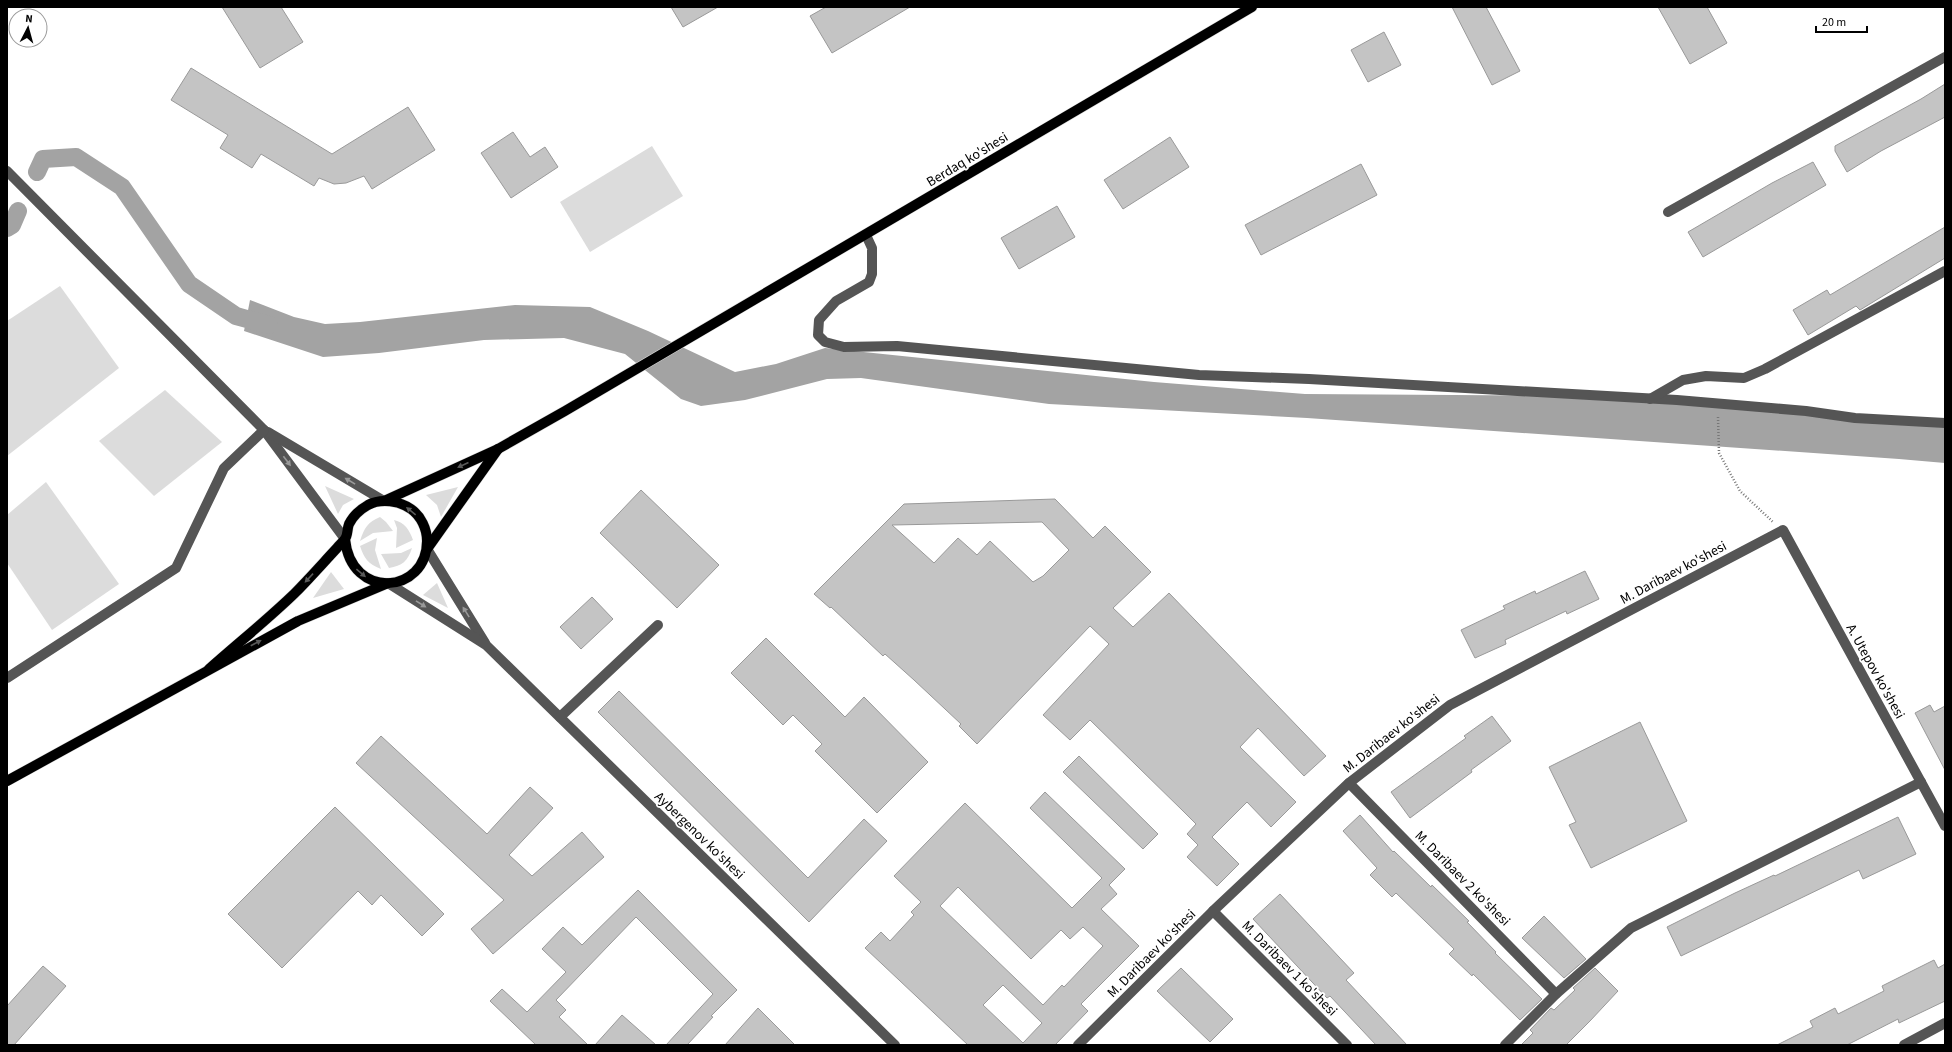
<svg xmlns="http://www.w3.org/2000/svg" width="1952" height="1052" font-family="'Source Sans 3',sans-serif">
<rect width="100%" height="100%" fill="#fff"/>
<g fill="#dcdcdc">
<path d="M652 146 683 196 590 252 560 202Z"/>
<path d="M60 286 119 368 7 456V321Z"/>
<path d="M165 390 222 442 154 496 99 441Z"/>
<path d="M46 482 119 584 52 630 7 563V515Z"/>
<path d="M325 486 354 499 343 505 338 514Z"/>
<path d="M458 487 441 517 437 505 426 495Z"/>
<path d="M380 517 386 522 393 531 373 533 360 541C364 528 368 522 380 517Z"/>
<path d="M394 520C405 523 409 529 413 540L396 548 397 528Z"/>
<path d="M377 538 375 550 381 569C368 564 364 558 360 546Z"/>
<path d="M412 548C408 561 402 566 389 568L381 554 401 553Z"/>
<path d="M331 572 344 589 313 598Z"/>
<path d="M437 583 448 608 423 595Z"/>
</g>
<path fill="#a3a3a3" d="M250 300 294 317 325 324 360 322 515 305 590 307 648 331 735 372 776 364 825 348 1154 382 1305 394 1595 396 1945 427V463L1899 459 1307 418 1049 404 861 378 827 379 745 400 701 406 681 399 625 354 564 338 484 340 379 353 323 357 244 331Z"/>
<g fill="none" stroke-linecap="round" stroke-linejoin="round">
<g stroke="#a3a3a3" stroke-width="18">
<path d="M37 172 43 159 76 157 122 187 189 284 236 316 269 325"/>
<path d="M7 228 12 225 18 211"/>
</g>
</g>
<g fill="#c4c4c4" stroke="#999" fill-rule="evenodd">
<path d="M222 7H281L303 42 260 68Z"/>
<path d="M671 7H718L683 27Z"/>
<path d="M826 7H910L832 53 810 16Z"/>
<path d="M1452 7H1486L1520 71 1492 85Z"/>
<path d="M1658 7H1707L1727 43 1690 64Z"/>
<path d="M1384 32 1401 65 1368 82 1351 50Z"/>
<path d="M191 68 332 154 408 107 435 150 372 189 364 176 346 183 334 184 319 178 314 186 261 154 252 168 220 148 228 135 171 100Z"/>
<path d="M1945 84V117L1881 151 1847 172 1835 151V146L1921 99Z"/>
<path d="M513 132 530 157 545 147 558 167 511 198 481 153Z"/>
<path d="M1170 137 1189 167 1123 209 1104 180Z"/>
<path d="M1813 162 1826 185 1703 257 1688 232 1772 183Z"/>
<path d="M1361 164 1377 195 1261 255 1245 225Z"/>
<path d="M1057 206 1075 237 1019 269 1001 238Z"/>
<path d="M1945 227V258L1860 310 1856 306 1808 335 1793 310 1827 290 1830 295Z"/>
<path d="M641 490 719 565 677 608 600 533Z"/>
<path d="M1055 499 1093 538 1105 526 1151 572 1113 608 1133 627 1169 593 1326 756 1304 776 1258 728 1240 747 1296 802 1271 827 1247 802 1212 837 1239 864 1217 886 1187 857 1198 845 1187 834 1196 824 1183 811 1090 720 1070 740 1043 715 1109 644 1090 626 977 744 959 726 961 724 914 680 885 654 883 656 831 607 830 608 814 594 904 504ZM1042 522 1069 550 1043 576 1033 582 990 541 977 555 958 538 934 563 892 525Z"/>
<path d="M1585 571 1599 599 1567 614 1566 611 1505 640 1506 644 1475 658 1461 630 1505 609 1503 606 1535 591 1536 594Z"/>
<path d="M592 597 613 619 581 649 560 627Z"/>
<path d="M766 638 845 717 864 697 928 762 877 813 815 751 822 744 793 715 783 725 731 673Z"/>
<path d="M619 691 808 878 864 819 887 841 809 922 598 712Z"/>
<path d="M1930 705 1934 712 1945 706V770L1915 713Z"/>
<path d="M1492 716 1511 741 1471 770 1472 772 1410 818 1391 792 1466 738 1464 736Z"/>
<path d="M1640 722 1687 821 1591 868 1569 825 1576 822 1549 767Z"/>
<path d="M381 736 487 834 530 787 553 808 509 855 532 876 582 832 604 857 493 954 471 929 504 900 356 763Z"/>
<path d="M1079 756 1158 834 1143 849 1063 772Z"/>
<path d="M1045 792 1125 869 1109 885 1117 894 1101 909 1139 946 1081 1004 1088 1011 1055 1045H968L865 948 881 932 890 941 914 915 911 912 921 902 894 876 965 803 1072 908 1102 878 1030 808ZM958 887 1031 959 1061 930 1070 939 1083 927 1103 946 1064 987 1062 985 1043 1005 940 906ZM1003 985 1042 1023 1023 1043 983 1005Z"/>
<path d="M335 807 444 914 422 936 381 895 372 905 358 891 282 968 228 914Z"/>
<path d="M1360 815 1393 852 1394 851 1431 887 1432 885 1469 921 1467 922 1496 952 1495 953 1542 999 1520 1020 1473 974 1472 976 1449 954 1454 949 1396 893 1392 897 1370 875 1377 868 1343 831Z"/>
<path d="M1898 817 1916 854 1863 879 1859 870 1681 956 1667 927 1735 893 1774 875 1775 876Z"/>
<path d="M638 890 737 990 711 1016 713 1017 687 1045H666L713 994 636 917 556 1000 566 1010 559 1017 588 1045H536L490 1001 502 989 527 1012 566 972 542 949 563 927 582 945Z"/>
<path d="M1280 894 1354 973 1346 980 1407 1045H1376L1330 996 1327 998 1253 919Z"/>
<path d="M1544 916 1586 959 1564 978 1522 938Z"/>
<path d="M1934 960 1938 968 1945 964V1001L1899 1023 1898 1019 1847 1045H1777L1813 1027 1810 1021 1835 1008 1838 1014 1884 991 1882 986Z"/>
<path d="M43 966 66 986 14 1045H7V1006Z"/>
<path d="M1181 968 1233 1019 1210 1042 1157 991Z"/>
<path d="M1595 968 1618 991 1590 1021 1566 1045H1521L1533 1033 1530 1030 1551 1008 1554 1010 1575 990 1573 988Z"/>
<path d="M758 1008 795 1045H725Z"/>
<path d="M622 1015 656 1045H595Z"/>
</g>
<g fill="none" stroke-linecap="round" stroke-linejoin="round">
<defs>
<g id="major">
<path d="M384 501 498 449 565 411 1252 7"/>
<path d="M427 549 498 449"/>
<path d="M209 669C237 644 267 620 294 594 309 579 323 563 337 548 339 545 343 542 345 539 348 535 347 529 349 524 353 516 361 509 368 505 381 498 400 501 411 509 421 516 427 529 427 541 427 594 351 601 345 539"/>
<path d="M7 781 298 621 386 584"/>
</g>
</defs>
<use href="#major" stroke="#dbdbdb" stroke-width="11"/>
<path stroke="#777" stroke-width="2.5" stroke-dasharray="1 2" stroke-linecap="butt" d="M1718 417 1719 453 1740 491 1773 522"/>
<g stroke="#555" stroke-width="10">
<path d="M7 171 264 430 345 539"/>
<path d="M1668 212 1945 57"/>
<path d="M866 235 872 248V274L869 282 836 301 819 320 818 335 825 342 844 347 897 346 1199 375 1309 379 1677 400 1806 411 1855 418 1945 423"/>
<path d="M1650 399 1683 380 1706 376 1744 378 1765 369 1945 271"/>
<path d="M268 432 384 501"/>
<path d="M427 549 485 643"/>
<path d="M388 583 486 645 895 1045"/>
<path d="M7 678 176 568 224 468 264 430"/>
<path d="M560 717 658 625"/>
<path d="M1349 783 1556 994"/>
<path d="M1213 911 1347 1045"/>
<path d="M1078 1045 1213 911 1349 783 1450 705 1783 530 1945 826"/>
<path d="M1505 1045 1556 994 1631 928 1921 782"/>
<path d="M1904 1045 1945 1023"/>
</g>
<use href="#major" stroke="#000" stroke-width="10"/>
</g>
<defs><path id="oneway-solid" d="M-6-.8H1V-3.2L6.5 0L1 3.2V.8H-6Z"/></defs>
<g fill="#999">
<use href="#oneway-solid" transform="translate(287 461) rotate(53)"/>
<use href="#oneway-solid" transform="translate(350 481) rotate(-149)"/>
<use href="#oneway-solid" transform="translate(421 604) rotate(32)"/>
<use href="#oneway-solid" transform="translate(466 612) rotate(-122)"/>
</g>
<g fill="#595959">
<use href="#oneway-solid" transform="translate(463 465) rotate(156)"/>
<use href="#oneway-solid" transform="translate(411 511) rotate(-141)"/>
<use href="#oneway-solid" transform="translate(361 573) rotate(40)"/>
<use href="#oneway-solid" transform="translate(309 578) rotate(133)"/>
<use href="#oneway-solid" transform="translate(256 643) rotate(-28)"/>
</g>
<g text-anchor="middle" stroke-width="3.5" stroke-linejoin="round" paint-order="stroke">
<g font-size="14" fill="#000" stroke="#fff">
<text transform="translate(967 159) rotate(-31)" y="5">Berdaq ko'shesi</text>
<text transform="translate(1673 572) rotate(-28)" y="5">M. Daribaev ko'shesi</text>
<text transform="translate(1876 671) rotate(61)" y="5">A. Utepov ko'shesi</text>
<text transform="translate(1391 733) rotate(-38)" y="5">M. Daribaev ko'shesi</text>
<text transform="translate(700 835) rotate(44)" y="5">Aybergenov ko'shesi</text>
<text transform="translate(1463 878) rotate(45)" y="5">M. Daribaev 2 ko'shesi</text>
<text transform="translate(1151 953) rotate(-45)" y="5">M. Daribaev ko'shesi</text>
<text transform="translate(1290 968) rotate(45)" y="5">M. Daribaev 1 ko'shesi</text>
</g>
</g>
<rect width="1952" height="1052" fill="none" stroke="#000000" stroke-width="16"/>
<g transform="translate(28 28) rotate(6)"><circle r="19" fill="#ffffff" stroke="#999999"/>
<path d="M0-3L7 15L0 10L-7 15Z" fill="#000000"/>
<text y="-6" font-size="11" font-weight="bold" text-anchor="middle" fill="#000000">N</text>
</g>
<path d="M1816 26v6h51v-6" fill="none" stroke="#000000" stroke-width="2"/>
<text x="1822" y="26" font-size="12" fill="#000000" stroke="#ffffff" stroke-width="3" paint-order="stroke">20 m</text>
</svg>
